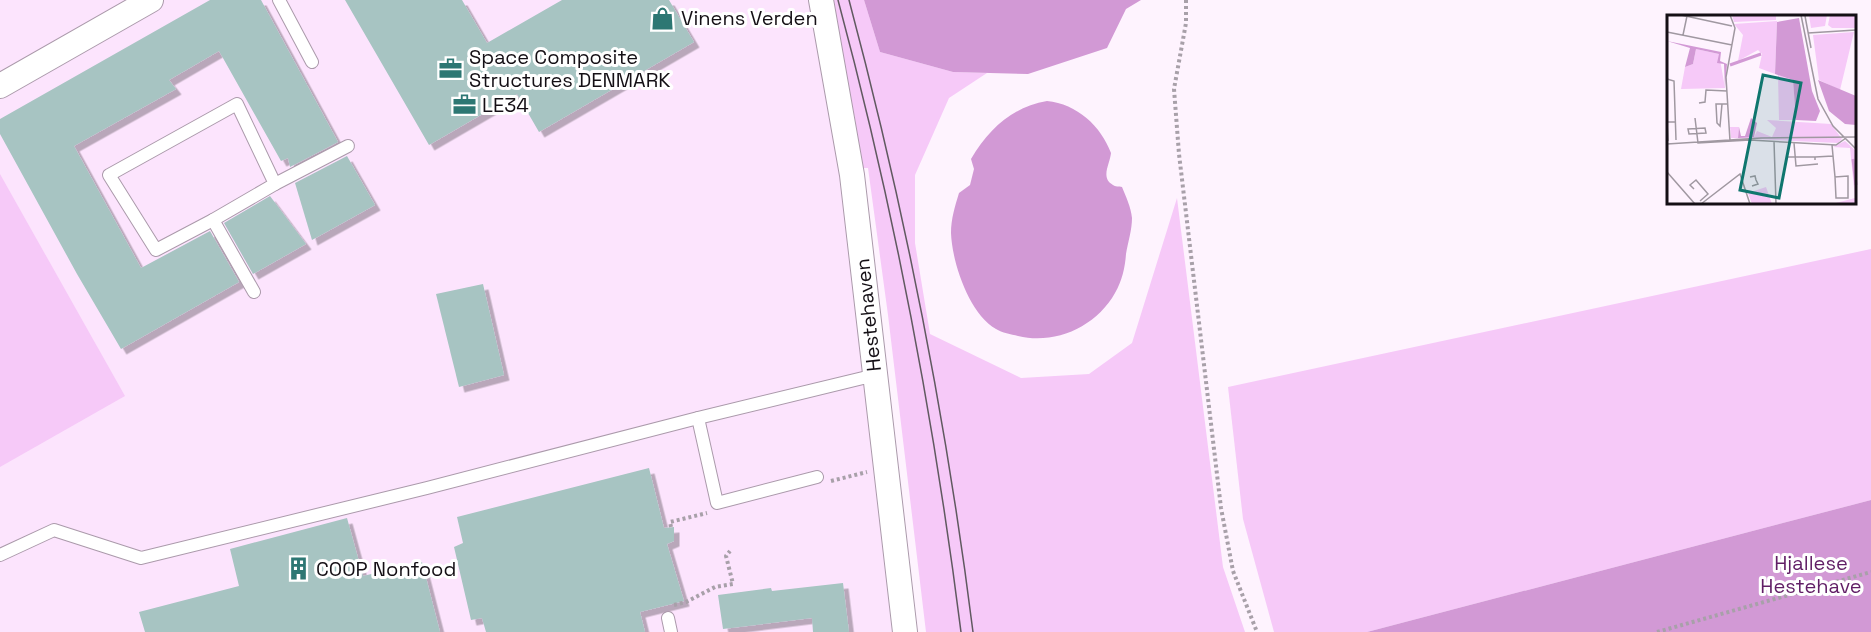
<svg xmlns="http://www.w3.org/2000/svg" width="1871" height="632" font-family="'Space Grotesk',sans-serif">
<defs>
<filter id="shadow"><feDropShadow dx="5.5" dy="5.5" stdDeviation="0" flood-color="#0004"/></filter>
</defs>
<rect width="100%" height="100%" fill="#fef3fe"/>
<path fill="#fce4fd" d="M0 0H809L842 180 892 632H0Z"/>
<g fill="#f6c9f8">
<path d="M831 0H864L880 52 953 72 987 73 949 98 915 175V243L930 334 1021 378 1089 374 1132 343 1177 198 1223 567 1245 632H926L888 315 868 168H862L855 119Z"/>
<path d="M0 174 125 396 0 467Z"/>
<path d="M1871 249V500L1367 632H1274L1243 519 1228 387Z"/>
</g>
<g fill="#d299d5">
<path d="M864 0H1141L1126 9 1107 48 1028 74 953 72 880 52Z"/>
<path d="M1047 101C1077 104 1101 126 1111 153 1110 164 1100 178 1113 185 1115 187 1119 186 1122 187 1126 197 1131 207 1132 218 1132 230 1128 242 1126 254 1125 268 1122 281 1115 293 1096 327 1055 345 1018 336 1011 334 1002 333 996 329 969 314 952 262 951 233 951 219 955 206 959 193L970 185 974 169 971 159C989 129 1012 107 1047 101Z"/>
<path d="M1871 500V632H1367Z"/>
</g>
<g fill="#a7c4c2" filter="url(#shadow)">
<path d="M210 0H261L338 142 290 167 288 158 281 161 219 51 169 80 176 89 74 146 141 268 210 231 239 282 121 349 77 274 0 134V119Z"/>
<path d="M345 0H462L487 43 562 0H669L694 42 539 132 517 94 429 145Z"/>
<path d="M347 156 375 205 312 240 295 183Z"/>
<path d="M270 196 306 244 253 274 224 223Z"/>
<path d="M483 284 504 375 459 387 436 294Z"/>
<path d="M649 468 664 528 674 527V541L667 544 684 601 640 612 645 632H486L482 618 471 620 454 547 463 543 457 517Z"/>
<path d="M347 518 363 576 422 562 440 632H145L139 612 239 586 230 549Z"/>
<path d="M843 583 849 632H813L812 618 723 629 718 595 771 588 772 591Z"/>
</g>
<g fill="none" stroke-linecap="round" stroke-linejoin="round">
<defs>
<g id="lane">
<path d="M279 0 312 62"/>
<path d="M237 104 275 184 213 220 156 250 109 175Z"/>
<path d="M275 184 348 146"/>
<path d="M213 220 254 292"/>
<path d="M698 418 717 503 817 477"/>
<path d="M0 555 54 530 141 558 427 488 698 418 863 378 875 377"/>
<path d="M668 618 671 632"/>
</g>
<g id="street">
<path d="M821 0 852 175 905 632"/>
<path d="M0 86 151 0"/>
</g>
</defs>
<use href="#lane" stroke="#ab9aab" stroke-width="14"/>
<use href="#street" stroke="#ab9aab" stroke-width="26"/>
<g stroke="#a8a0a9" stroke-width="4" stroke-dasharray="3 3" stroke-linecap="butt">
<path d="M1186 0V23L1174 89 1179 154 1221 508 1233 571 1257 632"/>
<path d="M831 481 867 472"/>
<path d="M671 527 670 522 707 513"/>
<path d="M674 605 686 602 715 587 733 584 726 556 730 551"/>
<path d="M1657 632 1871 572"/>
</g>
<use href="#lane" stroke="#fff" stroke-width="12"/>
<use href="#street" stroke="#fff" stroke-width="24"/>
<g stroke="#605960" stroke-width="1.5">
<path d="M838 0C894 208 934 418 961 632"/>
<path d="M849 0C905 210 946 417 973 632"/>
</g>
</g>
<defs>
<symbol id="shop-bare" viewBox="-9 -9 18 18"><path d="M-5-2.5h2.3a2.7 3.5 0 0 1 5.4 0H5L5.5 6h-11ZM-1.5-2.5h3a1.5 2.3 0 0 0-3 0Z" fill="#2d7773" stroke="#fff" stroke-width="2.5" paint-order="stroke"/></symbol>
<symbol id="office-bare" viewBox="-9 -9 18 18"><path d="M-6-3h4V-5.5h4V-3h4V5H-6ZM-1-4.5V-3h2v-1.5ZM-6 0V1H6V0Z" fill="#2d7773" stroke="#fff" stroke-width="2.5" paint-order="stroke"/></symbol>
<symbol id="building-bare" viewBox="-9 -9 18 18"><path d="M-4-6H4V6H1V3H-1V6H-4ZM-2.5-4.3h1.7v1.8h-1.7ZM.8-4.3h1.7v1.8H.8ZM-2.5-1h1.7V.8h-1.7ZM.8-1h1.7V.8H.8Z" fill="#2d7773" stroke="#fff" stroke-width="2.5" paint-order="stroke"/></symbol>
</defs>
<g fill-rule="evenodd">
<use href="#shop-bare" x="646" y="2" width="33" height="33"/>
<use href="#office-bare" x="434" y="52" width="33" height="33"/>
<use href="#office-bare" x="448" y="88" width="33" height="33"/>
<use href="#building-bare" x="282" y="552" width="33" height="33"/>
</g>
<g text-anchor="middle" stroke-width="6" stroke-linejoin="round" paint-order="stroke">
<g font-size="20" fill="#140f15" stroke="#fff" text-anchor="start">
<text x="681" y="25">Vinens Verden</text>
<text x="469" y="64">Space Composite<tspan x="469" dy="23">Structures DENMARK</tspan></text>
<text x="482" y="112">LE34</text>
<text x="316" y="576">COOP Nonfood</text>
</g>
<g font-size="20" fill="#140f15" stroke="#fff">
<text transform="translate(868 315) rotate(-96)" y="7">Hestehaven</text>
</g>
<g font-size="20" fill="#611e66" stroke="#fff">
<text x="1811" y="570">Hjallese<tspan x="1811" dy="23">Hestehave</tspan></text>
</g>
</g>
<g transform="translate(1667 15)">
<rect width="189" height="189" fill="#fef3fe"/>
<path d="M65 0H109V5L67 7ZM142 0H160L158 11 144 13ZM163 0H189V13H165L161 10ZM110 6 108 59 92 53 95 39 91 35 71 46 76 20 67 9ZM187 17 173 75 152 65 146 20ZM29 34 52 39 58 73 14 74 18 52 26 49ZM111 60 126 65 129 105H112ZM100 105 164 109 175 124 171 128 64 123 63 112H72L71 122H87L90 116 105 122 109 113ZM178 126 189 136V189H165L188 183 183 133 166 132ZM99 172 105 189H85L81 178Z" fill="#f6c9f8"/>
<path d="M132 3 145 76 153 96 149 106 129 105 126 65 108 59 110 7ZM0 26 54 37 53 46 60 49 58 73 57 49 50 48 52 39 29 34 26 49 18 52 23 33ZM151 65 189 81V110L178 109 162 96ZM84 103 90 108 87 122 71 123 72 112 74 121H78Z" fill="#d299d5"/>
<path fill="none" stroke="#d299d5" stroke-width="3" d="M63 50 94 39M186 144 189 170"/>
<path fill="none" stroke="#a098a1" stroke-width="1.5" d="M14 0 65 11M63 0 68 13 59 62 63 126M134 0 151 84 166 111 189 134M138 1 144 33M0 17 65 30M141 18 189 15M16 20 20 1M0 64 7 66 9 125M32 88 38 87 39 75 60 76M55 89 53 111 50 108 49 89H61M28 103 31 128 83 125 169 130 179 123M21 114 38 113 39 118 22 119ZM1 126 0 107H8M107 126 109 189M127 128 129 151 151 149M0 129 94 123 189 122M165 130 168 162 181 161V183H169L168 162M119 142H148V145M148 142 166 141M0 157 28 189M83 162 88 161 89 165 91 169 85 171M27 174 23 170 29 165 41 179 33 186M34 189 73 159 83 189"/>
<path fill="#0f766e" fill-opacity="0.15" stroke="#0f766e" stroke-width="3" d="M96 60 134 68 112 183 73 175Z"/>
<rect width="189" height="189" fill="none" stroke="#140f15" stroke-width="3"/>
</g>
</svg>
